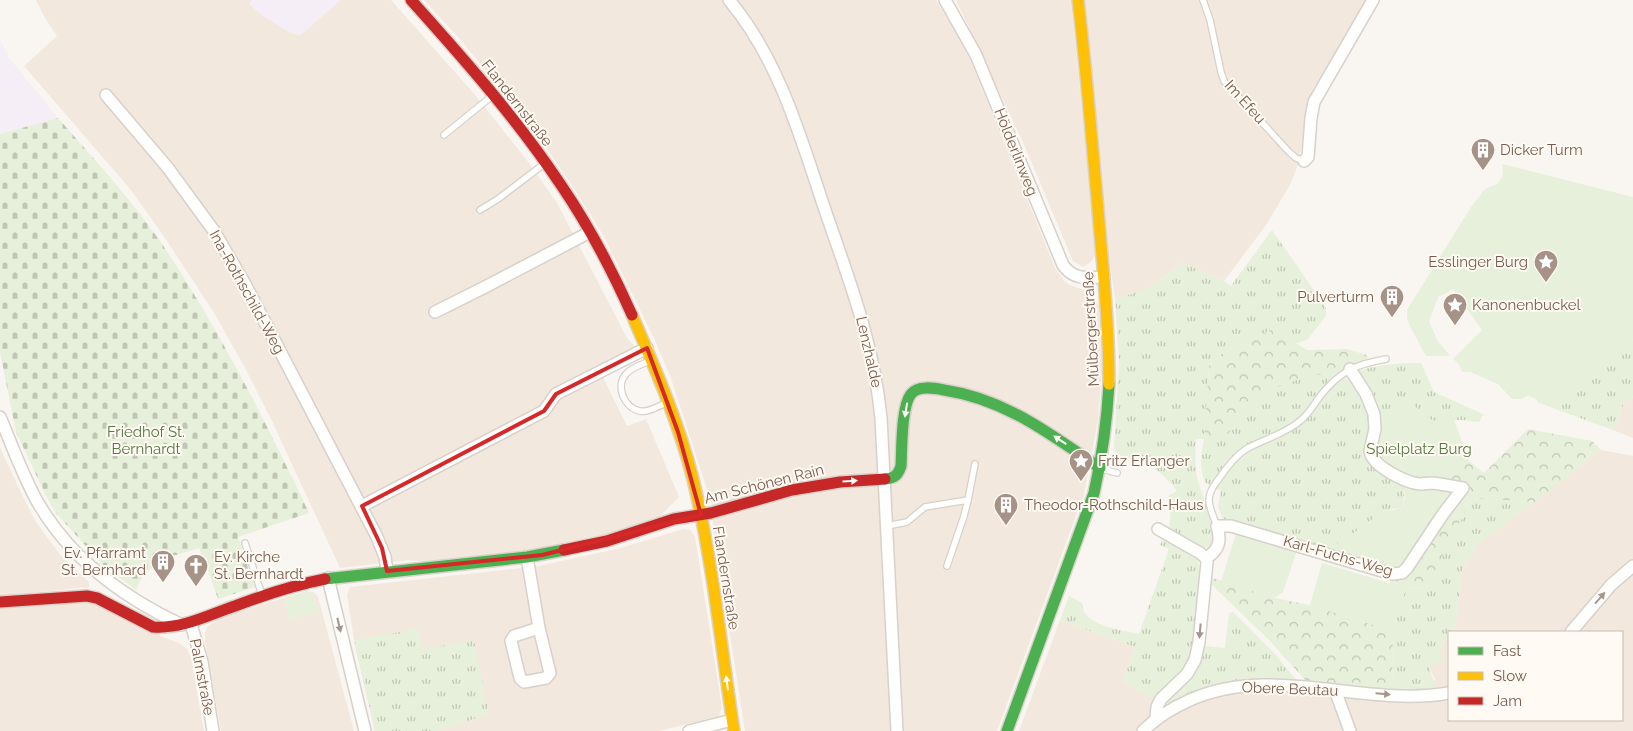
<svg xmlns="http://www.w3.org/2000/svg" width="1633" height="731" font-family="Raleway,sans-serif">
<defs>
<pattern id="grass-tufts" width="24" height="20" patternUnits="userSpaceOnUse" patternTransform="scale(1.25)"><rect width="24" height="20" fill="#e7f0db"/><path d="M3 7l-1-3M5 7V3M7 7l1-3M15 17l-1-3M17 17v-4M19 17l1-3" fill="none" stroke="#c0c6b4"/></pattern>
<pattern id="forest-crowns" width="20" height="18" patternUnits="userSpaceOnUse" patternTransform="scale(1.25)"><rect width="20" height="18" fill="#e7f0db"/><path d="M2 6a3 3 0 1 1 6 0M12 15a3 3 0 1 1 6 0" fill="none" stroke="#c0c6b4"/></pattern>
<pattern id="cemetery-stones" width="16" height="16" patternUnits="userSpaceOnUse" patternTransform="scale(1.25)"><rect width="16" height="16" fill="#e7f0db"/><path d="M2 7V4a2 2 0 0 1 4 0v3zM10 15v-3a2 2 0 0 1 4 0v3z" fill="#c0c6b4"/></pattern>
</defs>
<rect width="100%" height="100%" fill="#f9f5f0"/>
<g fill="#f2e8de">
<path d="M36 0H391L476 96 529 163 557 203 627 338 636 348 598 367 627 426 646 419 679 497 660 516 608 534 526 552 428 562 408 560 340 568 272 421 244 366 213 311 165 238 131 190 24 66 57 36 45 18Z"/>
<path d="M424 0H936L960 39 971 62 1056 270 1065 282 1070 285 1090 292 1099 305 1102 370 1098 420 1084 494 997 731H745L713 524 711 502 671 378 654 338 603 235 573 187 532 127 497 84 460 39Z"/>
<path d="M956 0H1071L1096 253 1092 261 1083 267 1073 261 1023 142Z"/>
<path d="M1085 0H1367L1335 56 1314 87 1307 103 1303 141 1297 167 1290 185 1266 225 1224 281 1183 263 1144 291 1129 296 1115 297 1105 233Z"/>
<path d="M1633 397V438L1613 430 1625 401Z"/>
<path d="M0 448 26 503 36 522 61 556 89 582V587L0 596Z"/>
<path d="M1601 450 1633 456V731H1019L1060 620 1135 647 1123 681 1154 699 1168 717 1189 705 1226 693 1264 692 1391 701 1435 680 1429 666 1449 635V720H1622V632H1451L1455 627 1462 571 1476 546Z"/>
<path d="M683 529 690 530 695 537 722 708 719 716 659 731H375L355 646 347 595 350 587 539 566 621 548Z"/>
<path d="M306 591 313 592 318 597 354 731H221L205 641V633L208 626 223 617Z"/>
<path d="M84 600 101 604 163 637 179 643 187 649 191 658 204 731H0V609Z"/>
</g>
<g fill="#f6eef6">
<path d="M252 0H341L302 34 298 35 291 33 264 17 249 4Z"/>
<path d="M0 40 10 59 58 118 0 134Z"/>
</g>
<g fill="url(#grass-tufts)">
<path d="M1272 230 1320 299 1326 308V316L1307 340 1296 343 1273 329 1220 355 1209 366 1205 439 1225 437 1265 392 1309 375H1333L1341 380C1362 365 1396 363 1421 363L1434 392 1485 415 1482 416 1480 421C1474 423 1467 420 1460 420 1455 420 1450 422 1444 423 1430 424 1419 411 1411 402L1403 508 1392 509 1338 543 1333 550 1328 551 1223 519 1218 507 1221 491 1206 483C1199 471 1201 453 1204 439H1196C1195 451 1195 465 1197 478 1199 489 1227 548 1204 548 1196 548 1177 534 1169 530L1171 507 1168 496 1177 491C1167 478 1158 469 1143 463 1130 458 1126 460 1114 451L1119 361 1115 297C1144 295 1160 279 1183 263L1224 281 1231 286Z"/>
<path d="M1633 339V397L1625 401 1613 430 1550 407Z"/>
<path d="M1472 498 1535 502 1476 546 1462 571 1455 627 1451 632H1449V635L1439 650 1443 661 1429 666 1436 689 1419 692 1392 690 1393 631 1406 588 1426 589Z"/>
<path d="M1163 539C1173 543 1187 547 1194 555 1205 566 1203 628 1204 646L1225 648 1229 613 1233 612 1274 653 1297 681 1237 682 1197 691 1169 704 1154 699 1123 681 1135 647 1060 620 1069 596 1082 603C1082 626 1121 630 1139 634L1169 549 1160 545Z"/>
<path d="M417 629 424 649 474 640 489 714 437 731H375L354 640Z"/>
</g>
<g fill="url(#forest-crowns)">
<path d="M1273 329 1307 350 1347 349 1367 355 1368 358 1333 375H1309L1265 392 1225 437 1219 439H1204L1209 366 1220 355Z"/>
<path d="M1528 429 1592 441 1601 450 1535 502 1472 498 1426 589 1406 588 1390 584 1395 569 1436 477 1469 461 1484 473Z"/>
<path d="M1213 578 1274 598 1310 605 1393 631 1392 690 1307 682 1269 640 1209 582Z"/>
</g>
<path fill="url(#cemetery-stones)" d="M58 118C94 159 131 199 162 244 219 329 265 420 309 513L238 537 255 587 218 599 208 570 199 548 166 558 168 563 145 571 136 590 102 564 56 513 47 498 16 432 0 352V134Z"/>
<g fill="#e7f0db">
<path d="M1502 164 1633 197V339L1550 407 1537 402 1538 400 1528 395 1522 399H1512L1498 384 1470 372H1462L1458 363 1453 359 1482 330 1453 289 1441 296 1439 295 1429 321 1437 340 1450 356H1426L1410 326 1407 319V310L1471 207 1485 189 1497 184 1501 179 1503 173Z"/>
<path d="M1402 401 1411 402C1425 417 1434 426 1454 420L1469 461 1436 477 1442 500 1406 560 1395 569 1333 550 1338 543 1357 531 1380 513 1403 508 1405 498 1404 484 1374 454 1380 414H1391Z"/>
<path d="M1236 534 1296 553 1283 592 1274 598 1221 581Z"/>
<path d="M1322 563 1406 588 1393 631 1310 605Z"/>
<path d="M306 592 312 594 318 612 289 620 284 599Z"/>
</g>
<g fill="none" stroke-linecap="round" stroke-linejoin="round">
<defs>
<g id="lane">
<path d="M1203 0 1210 20 1221 72 1224 81 1289 152 1296 158 1304 161"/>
<path d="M444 135 492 96"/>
<path d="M480 210 498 199 544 164"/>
<path d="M650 361C643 364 632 367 626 374 615 386 624 408 640 411 648 413 658 406 666 403"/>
<path d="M1102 469 1117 473"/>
<path d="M887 526 907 522 925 507 968 500 975 464"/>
<path d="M1217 526C1214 518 1209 508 1209 500 1209 493 1214 485 1218 480 1226 468 1234 457 1246 449 1264 439 1285 434 1300 421 1309 414 1314 404 1321 395 1340 371 1357 364 1386 359"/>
<path d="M245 543 262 595"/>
<path d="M947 566 964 516 968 500"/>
</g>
<g id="street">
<path d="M729 0C780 61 801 139 826 213 850 282 874 345 881 418L897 731"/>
<path d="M945 0 976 55 1063 265C1073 280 1088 278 1104 277"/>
<path d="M106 95 168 168 214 231 245 284 377 537 385 557 387 571"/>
<path d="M1304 161 1308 157 1311 118 1314 102 1373 0"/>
<path d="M435 312 485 287 590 232"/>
<path d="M0 417C12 445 22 474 37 501 70 559 122 597 182 625"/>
<path d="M362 506 544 411 556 394 647 348"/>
<path d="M527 557 539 628 550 673 546 678 524 682 520 678 511 641 514 636 539 628"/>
<path d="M1206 558C1220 550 1221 540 1217 526H1231L1392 574 1402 573 1407 568 1443 514 1463 488C1452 486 1442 484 1432 483 1428 483 1424 484 1420 484 1406 483 1372 466 1370 451L1375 429 1374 414 1366 394 1350 369"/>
<path d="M328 578 365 731"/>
<path d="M191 624 202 662 213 731"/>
<path d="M1571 632 1611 585 1633 566"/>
<path d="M1335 690 1350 731"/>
<path d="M1156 718 1157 707 1161 699 1187 674 1195 660 1199 642 1207 562 1206 558 1200 553 1158 529"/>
<path d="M689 731 732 720"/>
<path d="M1143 731C1157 717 1172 708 1190 700 1273 663 1363 708 1449 693"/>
</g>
<g id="fast">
<path d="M885 479C895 478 898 475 901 466 902 449 901 407 911 394 918 385 934 388 944 390 1005 399 1050 434 1100 468"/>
<path d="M325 579 527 557 564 550"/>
<path d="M1007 731 1094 493C1102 457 1107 421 1109 384"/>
</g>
<g id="slow">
<path d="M1078 0C1086 66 1091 132 1097 198 1102 260 1109 321 1109 384"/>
<path d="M632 315C655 368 679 423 693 479 713 562 721 647 734 731"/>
</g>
<g id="jam">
<path d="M411 0C464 59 517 119 561 185 589 226 612 270 632 315"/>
<path d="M564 550 607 541 674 519 711 513 792 490 840 482 885 479"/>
<path d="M0 602 87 596 97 598 153 627C183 629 208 615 235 606 264 595 294 585 325 579"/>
</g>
</defs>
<use href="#lane" stroke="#d7d1cb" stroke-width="8"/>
<use href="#street" stroke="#d7d1cb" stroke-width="14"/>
<use href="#fast" stroke="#d9d2cb" stroke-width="14"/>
<use href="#slow" stroke="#d9d2cb" stroke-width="14"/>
<use href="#jam" stroke="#d9d2cb" stroke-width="14"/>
<use href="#lane" stroke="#fefefd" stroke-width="5.5"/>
<use href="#street" stroke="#fefefd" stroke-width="11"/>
<use href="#fast" stroke="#4caf50" stroke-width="11"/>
<use href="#slow" stroke="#ffc107" stroke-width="11"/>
<use href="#jam" stroke="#c62828" stroke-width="11"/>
</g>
<defs><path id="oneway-solid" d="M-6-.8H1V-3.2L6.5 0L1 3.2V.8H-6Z" transform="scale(1.25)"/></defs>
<g fill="#fffaf3">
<use href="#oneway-solid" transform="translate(906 410) rotate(99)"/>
<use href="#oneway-solid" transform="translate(1060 440) rotate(-147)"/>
<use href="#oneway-solid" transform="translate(850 481) rotate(-4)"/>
<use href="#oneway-solid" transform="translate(727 683) rotate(-98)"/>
</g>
<g fill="#a8958b">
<use href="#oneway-solid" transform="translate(1600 598) rotate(-49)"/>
<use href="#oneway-solid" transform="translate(339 625) rotate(77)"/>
<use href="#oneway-solid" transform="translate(1200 631) rotate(95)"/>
<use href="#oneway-solid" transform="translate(1383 694) rotate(5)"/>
</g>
<path fill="none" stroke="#d62828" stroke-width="4" stroke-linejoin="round" d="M647 348 678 432 701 515 542 555 387 571 382 548 362 506 544 411 556 394Z"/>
<defs>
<symbol id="building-pin" viewBox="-11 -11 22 30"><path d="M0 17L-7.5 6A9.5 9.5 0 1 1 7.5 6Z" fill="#a69286" stroke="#fffaf3"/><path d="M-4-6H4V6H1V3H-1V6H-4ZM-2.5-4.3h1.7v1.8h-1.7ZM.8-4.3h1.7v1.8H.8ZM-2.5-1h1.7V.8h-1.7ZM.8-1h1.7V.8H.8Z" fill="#fff"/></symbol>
<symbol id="sight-pin" viewBox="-11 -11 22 30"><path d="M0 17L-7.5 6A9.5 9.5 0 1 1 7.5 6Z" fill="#a69286" stroke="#fffaf3"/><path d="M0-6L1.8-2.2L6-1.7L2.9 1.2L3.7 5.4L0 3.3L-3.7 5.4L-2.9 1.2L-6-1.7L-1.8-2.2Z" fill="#fff"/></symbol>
<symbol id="church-pin" viewBox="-11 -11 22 30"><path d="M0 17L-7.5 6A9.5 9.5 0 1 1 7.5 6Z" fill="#a69286" stroke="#fffaf3"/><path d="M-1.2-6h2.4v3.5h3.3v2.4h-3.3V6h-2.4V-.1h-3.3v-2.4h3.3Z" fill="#fff"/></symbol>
</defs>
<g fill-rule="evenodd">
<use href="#building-pin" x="1469" y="136" width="28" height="38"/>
<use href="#sight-pin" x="1532" y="248" width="28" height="38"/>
<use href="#building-pin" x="1378" y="283" width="28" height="38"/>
<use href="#sight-pin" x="1441" y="291" width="28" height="38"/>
<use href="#sight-pin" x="1067" y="447" width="28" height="38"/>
<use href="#building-pin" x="992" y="491" width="28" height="38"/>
<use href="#building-pin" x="149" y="548" width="28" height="38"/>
<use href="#church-pin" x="182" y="552" width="28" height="38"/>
</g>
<g text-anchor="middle" stroke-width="4" stroke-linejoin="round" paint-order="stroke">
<g font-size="15" fill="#7a5c4d" stroke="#fffaf3">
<text transform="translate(1245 102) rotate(48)" y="5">Im Efeu</text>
<text transform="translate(517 103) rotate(52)" y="5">Flandernstraße</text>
<text transform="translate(1016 152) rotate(68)" y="5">Hölderlinweg</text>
<text transform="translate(247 292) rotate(61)" y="5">Ina-Rothschild-Weg</text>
<text transform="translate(1091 329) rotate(-93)" y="5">Mülbergerstraße</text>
<text transform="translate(869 352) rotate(77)" y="5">Lenzhalde</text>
<text transform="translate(764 484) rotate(-14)" y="5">Am Schönen Rain</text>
<text transform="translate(1338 556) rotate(16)" y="5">Karl-Fuchs-Weg</text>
<text transform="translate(726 578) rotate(81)" y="5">Flandernstraße</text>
<text transform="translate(202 677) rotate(79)" y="5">Palmstraße</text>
<text transform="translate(1290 689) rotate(2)" y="5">Obere Beutau</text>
</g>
<g font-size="15" fill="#7a5c4d" stroke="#fffaf3" text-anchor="start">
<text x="1500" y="155">Dicker Turm</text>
<text x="1528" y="267" text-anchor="end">Esslinger Burg</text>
<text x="1374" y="302" text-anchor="end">Pulverturm</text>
<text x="1472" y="310">Kanonenbuckel</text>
<text x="1098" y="466">Fritz Erlanger</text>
<text x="1024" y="510">Theodor-Rothschild-Haus</text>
<text x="146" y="558" text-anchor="end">Ev. Pfarramt<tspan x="146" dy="17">St. Bernhard</tspan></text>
<text x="214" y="562">Ev. Kirche<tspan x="214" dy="17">St. Bernhardt</tspan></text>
</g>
<g font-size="15" fill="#537a41" stroke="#fffaf3">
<text x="146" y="437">Friedhof St.<tspan x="146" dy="17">Bernhardt</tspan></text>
<text x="1419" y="454">Spielplatz Burg</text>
</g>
</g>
<rect x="1448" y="631" width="175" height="90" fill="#fffaf3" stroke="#cabbb1"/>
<rect x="1458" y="647" width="25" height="8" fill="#4caf50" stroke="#cabbb1"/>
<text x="1493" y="656" font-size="15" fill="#7a5c4d">Fast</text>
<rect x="1458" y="672" width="25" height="8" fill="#ffc107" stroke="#cabbb1"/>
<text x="1493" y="681" font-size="15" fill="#7a5c4d">Slow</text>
<rect x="1458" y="697" width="25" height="8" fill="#c62828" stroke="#cabbb1"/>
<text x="1493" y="706" font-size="15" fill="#7a5c4d">Jam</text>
</svg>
